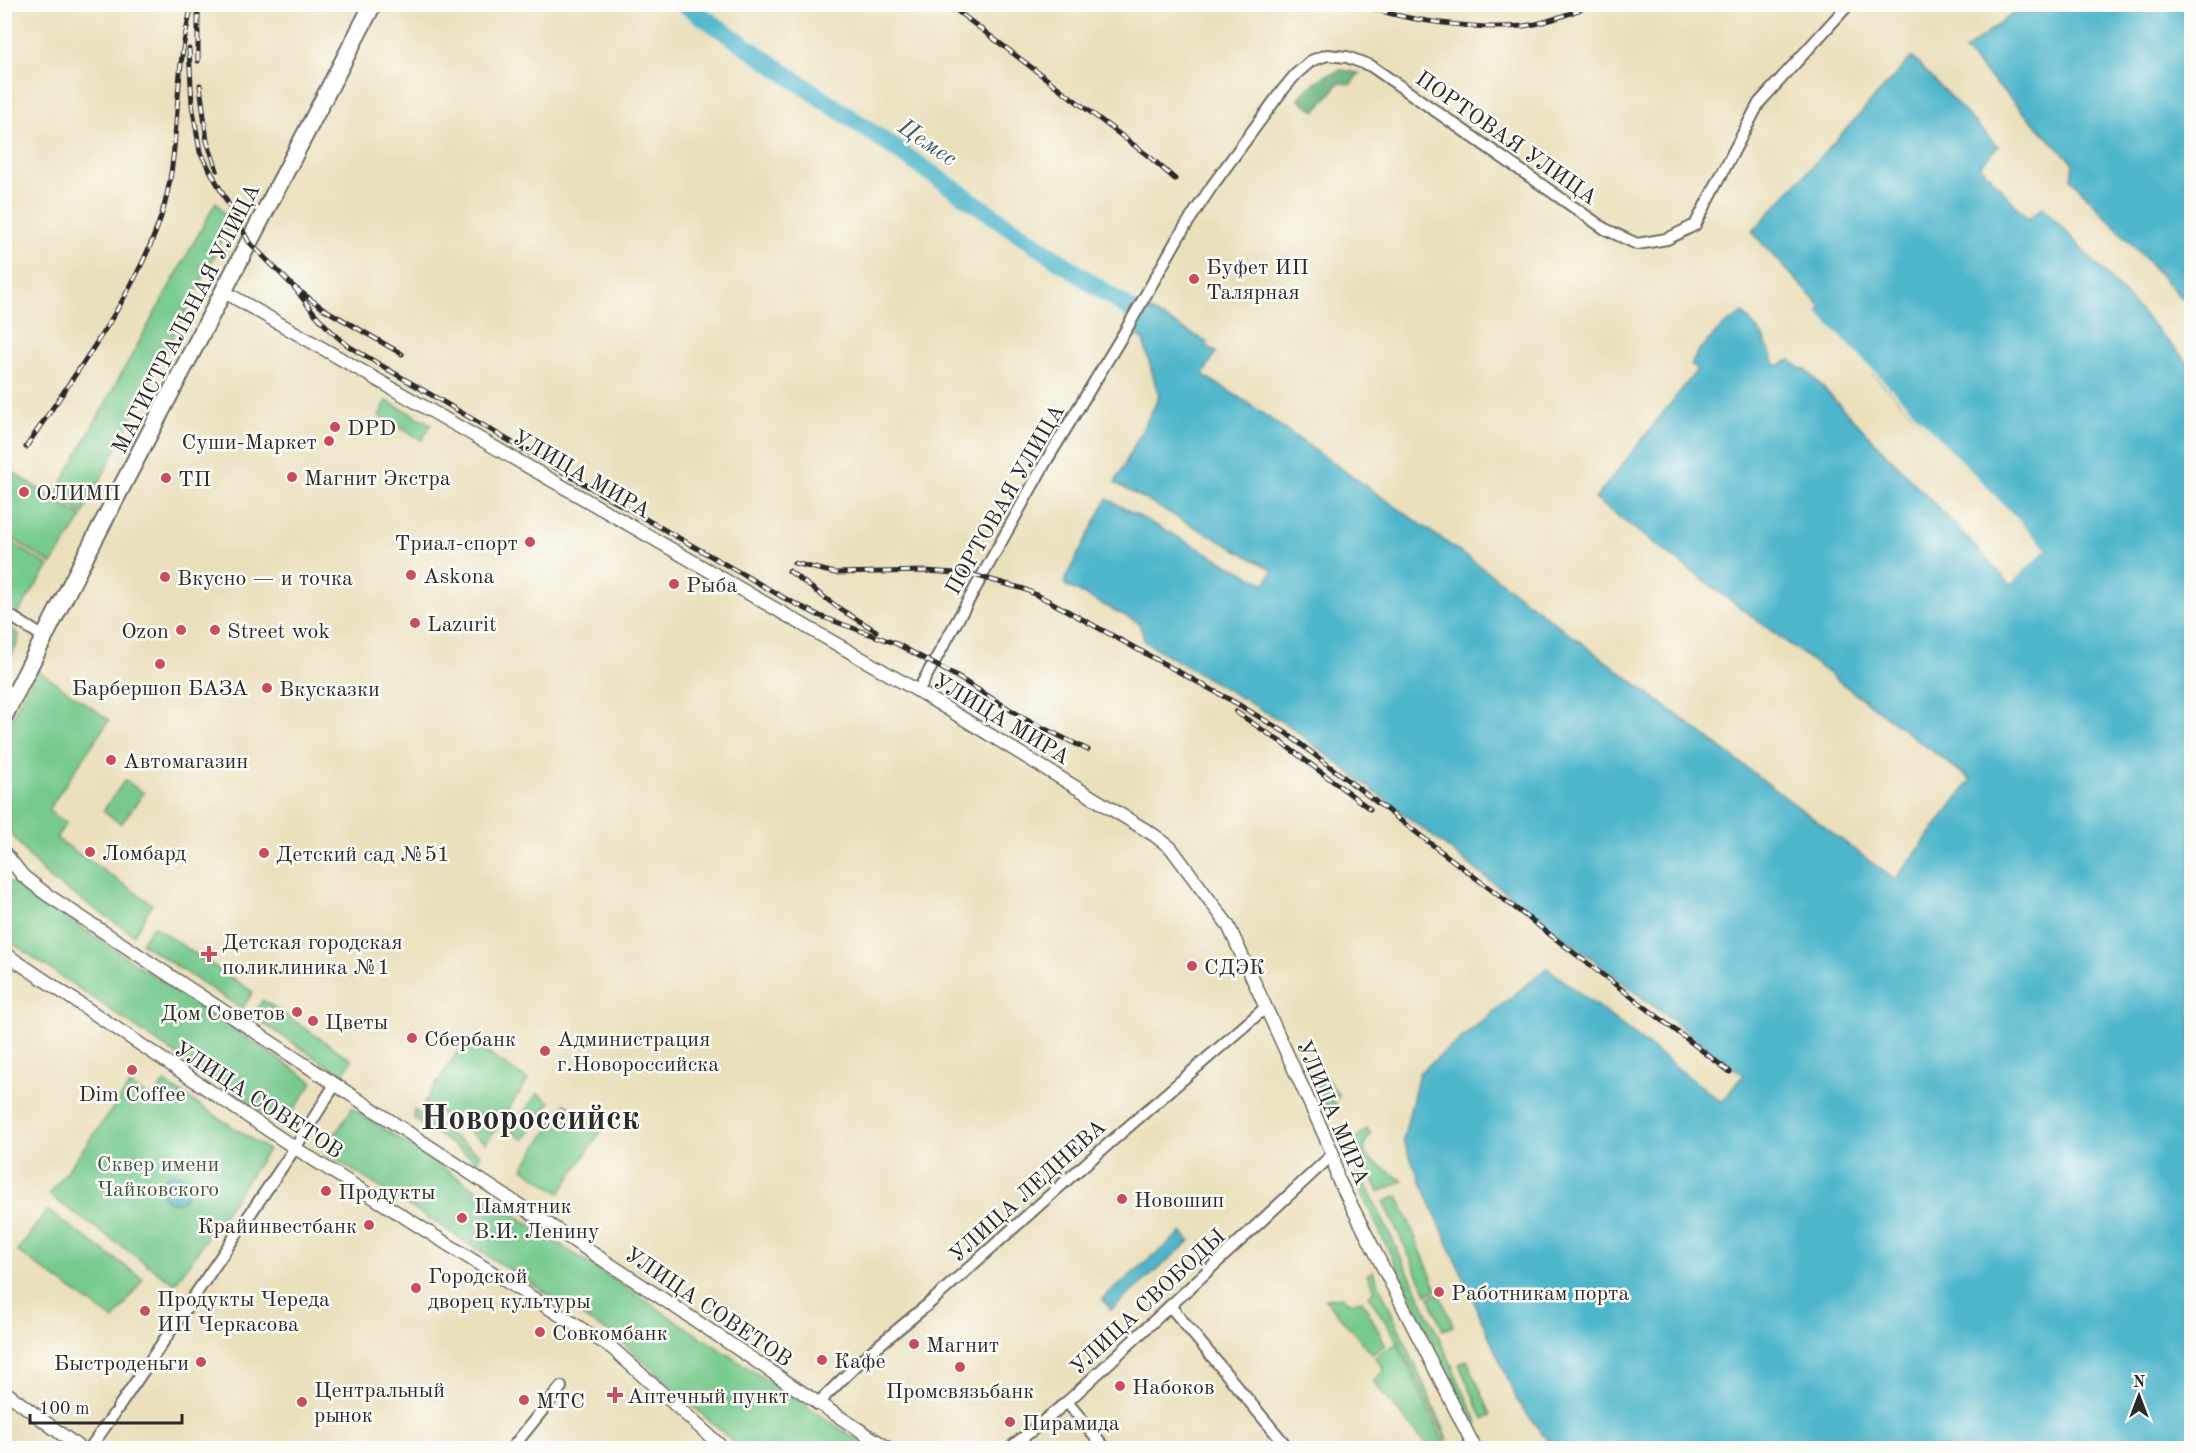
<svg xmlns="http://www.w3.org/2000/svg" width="2196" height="1453" font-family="'Old Standard TT',serif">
<rect width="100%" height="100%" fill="#fdfcf7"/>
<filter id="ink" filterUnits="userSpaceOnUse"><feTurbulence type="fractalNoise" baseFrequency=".0167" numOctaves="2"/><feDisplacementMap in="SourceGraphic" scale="12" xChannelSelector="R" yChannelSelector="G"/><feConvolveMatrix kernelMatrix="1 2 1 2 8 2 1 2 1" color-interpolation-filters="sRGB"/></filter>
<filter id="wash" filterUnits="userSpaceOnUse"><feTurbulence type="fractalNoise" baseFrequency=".008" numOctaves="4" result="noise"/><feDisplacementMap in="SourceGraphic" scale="24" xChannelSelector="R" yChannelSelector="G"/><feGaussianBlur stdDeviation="1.35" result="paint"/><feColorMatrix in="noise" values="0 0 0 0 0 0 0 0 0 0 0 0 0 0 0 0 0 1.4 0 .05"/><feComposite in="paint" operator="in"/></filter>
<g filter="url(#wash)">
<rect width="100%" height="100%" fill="#ebe0bc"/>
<g fill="#77ca8d" stroke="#517a5c" stroke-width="1.5">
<path d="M216 202 231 223 83 514 55 495Z"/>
<path d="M387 401 431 424 422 440 379 416Z"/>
<path d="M5 467 82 517 52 564 5 534Z"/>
<path d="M4 538 49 566 18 613 5 604Z"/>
<path d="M5 623 19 635 17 644 5 669Z"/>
<path d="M36 669 109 720 48 810 66 823 56 838 152 904 134 935 50 879 31 859 10 832 5 815V742L11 719Z"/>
<path d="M125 780 144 793 121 824 103 811Z"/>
<path d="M4 882 15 883 313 1082 282 1127 5 938Z"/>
<path d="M153 926 253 992 242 1009 141 943Z"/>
<path d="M263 1000 352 1060 342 1075 252 1016Z"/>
<path d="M466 1039 528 1080 486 1143 424 1103Z"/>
<path d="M1319 1069 1339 1096 1333 1101 1336 1105 1331 1109 1326 1106 1312 1075Z"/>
<path d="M164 1082 268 1150 175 1284 49 1195 130 1085 153 1099Z"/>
<path d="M537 1093 550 1102 524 1140 511 1131Z"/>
<path d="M565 1104 603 1128 560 1193 523 1168Z"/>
<path d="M352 1108 870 1448H740L617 1338 324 1152Z"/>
<path d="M414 1110 481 1155 477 1161 414 1119Z"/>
<path d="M1367 1129 1371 1135C1363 1140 1363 1150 1367 1157L1403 1181 1379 1192 1354 1140Z"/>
<path d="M1360 1173 1424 1305 1478 1423 1470 1427 1417 1309 1353 1176Z"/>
<path d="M1398 1196 1437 1290 1427 1294 1384 1202Z"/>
<path d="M47 1210 143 1279 114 1320 17 1251Z"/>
<path d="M1373 1271 1448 1439 1446 1440 1399 1343 1369 1296 1375 1290 1367 1275Z"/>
<path d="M1439 1293 1453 1326 1443 1330 1429 1297Z"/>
<path d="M1342 1297 1349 1303 1362 1300 1386 1345 1372 1354 1325 1299Z"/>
<path d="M1397 1343 1444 1443 1437 1448H1429L1373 1381 1385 1370 1375 1357Z"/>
<path d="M1467 1360 1491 1415 1483 1419 1459 1364Z"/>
</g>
<path fill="#61ae78" stroke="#466c52" stroke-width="1.5" d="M1342 70 1359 73 1351 84 1339 83 1316 111 1298 99C1311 84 1322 75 1342 70Z"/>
<g fill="#4db6cb" stroke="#3c707b" stroke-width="1.5">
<path d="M2024 5H2191V308L2071 179 2073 163 1964 51Z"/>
<path d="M1912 57 1998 147 1980 165 2028 219 2043 207 2191 366V1448H1553L1518 1402 1403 1141 1419 1073 1547 968 1722 1102 1743 1075 1288 725 1145 642 1139 623 1065 585V579L1107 499 1265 584 1273 570 1115 483 1159 397 1143 340 1136 334 1149 310 1207 342 1209 348 1216 352 1203 375 1246 402 1476 563 1895 880 1971 780 1595 499 1697 370 1691 364 1699 350 1722 327 1743 313 1762 335 1776 366 1791 360 1799 368 1805 369 2011 584 2047 549 1814 315 1822 308 1752 232Z"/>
<circle cx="175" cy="1188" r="14"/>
<path d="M1182 1232 1190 1241 1111 1310 1102 1299Z"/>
</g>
<path fill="#ebe0bc" d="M1815 310 2047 549 2011 584 1942 508 2011 580 2043 549 1873 374 1858 372 1812 317V313Z"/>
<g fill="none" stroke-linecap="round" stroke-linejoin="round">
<path stroke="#4db6cb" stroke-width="18" d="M684 4 1144 319"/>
</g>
</g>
<g filter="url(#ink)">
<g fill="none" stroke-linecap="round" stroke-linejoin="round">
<defs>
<g id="minor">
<path d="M4 612 44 637"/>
<path d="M918 691 1045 463 1127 328 1179 236 1212 186 1281 92 1296 74 1311 61 1327 55 1347 57 1371 66 1605 229 1637 244 1667 239 1695 225 1759 103 1849 4"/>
<path d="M1170 1306 1288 1448"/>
<path d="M1067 1402 1105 1448"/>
<path d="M817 1404 867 1355 932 1301 1067 1180 1265 1008"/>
<path d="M118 1408 295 1148 334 1086"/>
<path d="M90 1448 114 1414"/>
<path d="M512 1448 561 1387"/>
<path d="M1010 1448 1067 1402 1333 1154"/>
</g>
<g id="tertiary">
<path d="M223 291 918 691 1154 835 1171 848 1228 925 1333 1154 1337 1177 1475 1448"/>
<path d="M4 852 23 876 46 894C253 1032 461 1167 669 1303 742 1351 814 1402 888 1448"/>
<path d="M4 953 295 1148 612 1348 723 1448"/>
<path d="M4 1391 80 1448"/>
</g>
<path id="trunk" d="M4 716 83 561 373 4"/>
</defs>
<use href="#minor" stroke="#6e6a5e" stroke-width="14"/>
<use href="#tertiary" stroke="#6e6a5e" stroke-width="15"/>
<use href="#trunk" stroke="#6e6a5e" stroke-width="20"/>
<use href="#minor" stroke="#fff" stroke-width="10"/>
<use href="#tertiary" stroke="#fff" stroke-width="12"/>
<use href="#trunk" stroke="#fff" stroke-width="16"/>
<defs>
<g id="rail">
<path d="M948 4 1151 158 1175 179"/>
<path d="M1362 4C1400 21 1481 30 1523 26 1548 23 1570 13 1594 4"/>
<path d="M189 49 192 104 200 152 249 242 294 287 324 309 402 354"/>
<path d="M198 61V7"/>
<path d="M200 85 207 141 217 170"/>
<path d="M294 287C311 310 327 330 350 347L535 456 786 599 820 616 897 644 954 675 1027 720 1088 750"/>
<path d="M26 447C74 375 143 286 165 203 178 152 175 100 183 49 185 34 189 19 192 4"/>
<path d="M794 563 835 573 926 571 970 574 1024 589 1049 601 1236 703 1286 733 1730 1072"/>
<path d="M789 571 840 609 876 631"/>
<path d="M1236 712 1281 742 1370 809"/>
</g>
</defs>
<use href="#rail" stroke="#2b2b2b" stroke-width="5"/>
<use href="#rail" stroke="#fdfcf7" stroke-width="3" stroke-dasharray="9" stroke-linecap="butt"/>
</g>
</g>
<g fill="#d1495b" stroke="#fdfcf7" stroke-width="2">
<circle cx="1194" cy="279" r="6"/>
<circle cx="335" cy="427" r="6"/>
<circle cx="329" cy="441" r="6"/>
<circle cx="292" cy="477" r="6"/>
<circle cx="166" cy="478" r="6"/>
<circle cx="24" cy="492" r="6"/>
<circle cx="530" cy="542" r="6"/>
<circle cx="411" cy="575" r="6"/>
<circle cx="165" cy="577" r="6"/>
<circle cx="674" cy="584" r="6"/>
<circle cx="415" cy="623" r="6"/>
<circle cx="181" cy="630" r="6"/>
<circle cx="215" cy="630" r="6"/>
<circle cx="160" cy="664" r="6"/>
<circle cx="267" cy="688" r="6"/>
<circle cx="111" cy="760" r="6"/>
<circle cx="90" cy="852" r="6"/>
<circle cx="264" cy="853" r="6"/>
<path d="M206 945h6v6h6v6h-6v6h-6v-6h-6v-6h6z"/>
<circle cx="1192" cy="966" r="6"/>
<circle cx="297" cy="1012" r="6"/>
<circle cx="313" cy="1021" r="6"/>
<circle cx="412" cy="1038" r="6"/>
<circle cx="545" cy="1051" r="6"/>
<circle cx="132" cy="1070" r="6"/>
<circle cx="326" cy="1191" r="6"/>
<circle cx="1122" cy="1199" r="6"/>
<circle cx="462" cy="1218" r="6"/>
<circle cx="369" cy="1225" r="6"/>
<circle cx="416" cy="1288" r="6"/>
<circle cx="1439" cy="1292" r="6"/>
<circle cx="145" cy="1311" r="6"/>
<circle cx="540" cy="1332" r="6"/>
<circle cx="914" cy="1344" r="6"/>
<circle cx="822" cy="1360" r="6"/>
<circle cx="201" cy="1362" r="6"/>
<circle cx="960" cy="1367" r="6"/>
<circle cx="1120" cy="1386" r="6"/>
<path d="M612 1386h6v6h6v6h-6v6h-6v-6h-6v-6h6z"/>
<circle cx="524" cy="1400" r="6"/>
<circle cx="302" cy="1402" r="6"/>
<circle cx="1010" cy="1422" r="6"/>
</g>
<g text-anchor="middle" stroke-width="5" stroke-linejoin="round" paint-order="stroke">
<g font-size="22" fill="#2b2b2b" stroke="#fdfcf7">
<text transform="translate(1507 137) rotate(35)" y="8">ПОРТОВАЯ УЛИЦА</text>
<text transform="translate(185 318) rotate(-63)" y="8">МАГИСТРАЛЬНАЯ УЛИЦА</text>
<text transform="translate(582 473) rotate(30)" y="8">УЛИЦА МИРА</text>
<text transform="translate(1004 499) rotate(-60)" y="8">ПОРТОВАЯ УЛИЦА</text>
<text transform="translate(1002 718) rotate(31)" y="8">УЛИЦА МИРА</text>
<text transform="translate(259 1099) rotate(33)" y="8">УЛИЦА СОВЕТОВ</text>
<text transform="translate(1334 1112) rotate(67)" y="8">УЛИЦА МИРА</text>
<text transform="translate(1027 1190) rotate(-42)" y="8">УЛИЦА ЛЕДНЕВА</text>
<text transform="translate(1147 1301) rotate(-43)" y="8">УЛИЦА СВОБОДЫ</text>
<text transform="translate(709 1306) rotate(34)" y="8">УЛИЦА СОВЕТОВ</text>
</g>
<g font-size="22" fill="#2b2b2b" stroke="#fdfcf7" text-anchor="start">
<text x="1206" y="274">Буфет ИП<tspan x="1206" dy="25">Талярная</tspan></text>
<text x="347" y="435">DPD</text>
<text x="317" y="449" text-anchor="end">Суши-Маркет</text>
<text x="304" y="485">Магнит Экстра</text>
<text x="178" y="486">ТП</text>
<text x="36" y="500">ОЛИМП</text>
<text x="518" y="550" text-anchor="end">Триал-спорт</text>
<text x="423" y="583">Askona</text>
<text x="177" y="585">Вкусно — и точка</text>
<text x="686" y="592">Рыба</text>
<text x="427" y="631">Lazurit</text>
<text x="169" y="638" text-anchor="end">Ozon</text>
<text x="227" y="638">Street wok</text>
<text x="160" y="695" text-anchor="middle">Барбершоп БАЗА</text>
<text x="279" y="696">Вкусказки</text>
<text x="123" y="768">Автомагазин</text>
<text x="102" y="860">Ломбард</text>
<text x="276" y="861">Детский сад №51</text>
<text x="222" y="949">Детская городская<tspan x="222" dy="25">поликлиника №1</tspan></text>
<text x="1204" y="974">СДЭК</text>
<text x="285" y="1020" text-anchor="end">Дом Советов</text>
<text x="325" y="1029">Цветы</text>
<text x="424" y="1046">Сбербанк</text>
<text x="557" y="1046">Администрация<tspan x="557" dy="25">г.Новороссийска</tspan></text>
<text x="132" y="1101" text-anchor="middle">Dim Coffee</text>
<text x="338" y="1199">Продукты</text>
<text x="1134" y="1207">Новошип</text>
<text x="474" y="1213">Памятник<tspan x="474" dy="25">В.И. Ленину</tspan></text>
<text x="357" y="1233" text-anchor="end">Крайинвестбанк</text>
<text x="428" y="1283">Городской<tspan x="428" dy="25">дворец культуры</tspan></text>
<text x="1451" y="1300">Работникам порта</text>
<text x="157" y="1306">Продукты Череда<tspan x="157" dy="25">ИП Черкасова</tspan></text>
<text x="552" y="1340">Совкомбанк</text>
<text x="926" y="1352">Магнит</text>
<text x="834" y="1368">Кафе</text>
<text x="189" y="1370" text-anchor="end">Быстроденьги</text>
<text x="1132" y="1394">Набоков</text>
<text x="314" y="1397">Центральный<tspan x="314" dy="25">рынок</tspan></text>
<text x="960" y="1398" text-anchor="middle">Промсвязьбанк</text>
<text x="627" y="1403">Аптечный пункт</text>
<text x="536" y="1408">МТС</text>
<text x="1022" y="1430">Пирамида</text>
</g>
<g font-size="22" fill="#425b48" stroke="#fdfcf7">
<text x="158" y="1171">Сквер имени<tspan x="158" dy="25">Чайковского</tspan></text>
</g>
<g font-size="24" font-style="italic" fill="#375c63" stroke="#fdfcf7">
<text transform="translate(928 142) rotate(34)" y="8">Цемес</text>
</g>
<g font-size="34" font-weight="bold" fill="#2b2b2b" stroke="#fdfcf7">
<text x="530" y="1129">Новороссийск</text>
</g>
</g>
<rect width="2196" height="1453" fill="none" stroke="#fdfcf7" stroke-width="24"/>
<g transform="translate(2139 1396)" stroke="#fdfcf7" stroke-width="4.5" paint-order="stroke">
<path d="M0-4.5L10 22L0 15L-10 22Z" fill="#2b2b2b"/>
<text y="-9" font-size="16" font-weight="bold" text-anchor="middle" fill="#2b2b2b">N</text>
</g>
<path d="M30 1414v9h152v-9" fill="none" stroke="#2b2b2b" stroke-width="3"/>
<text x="39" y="1414" font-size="18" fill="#2b2b2b" stroke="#fdfcf7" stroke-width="4.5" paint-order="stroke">100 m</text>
</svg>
